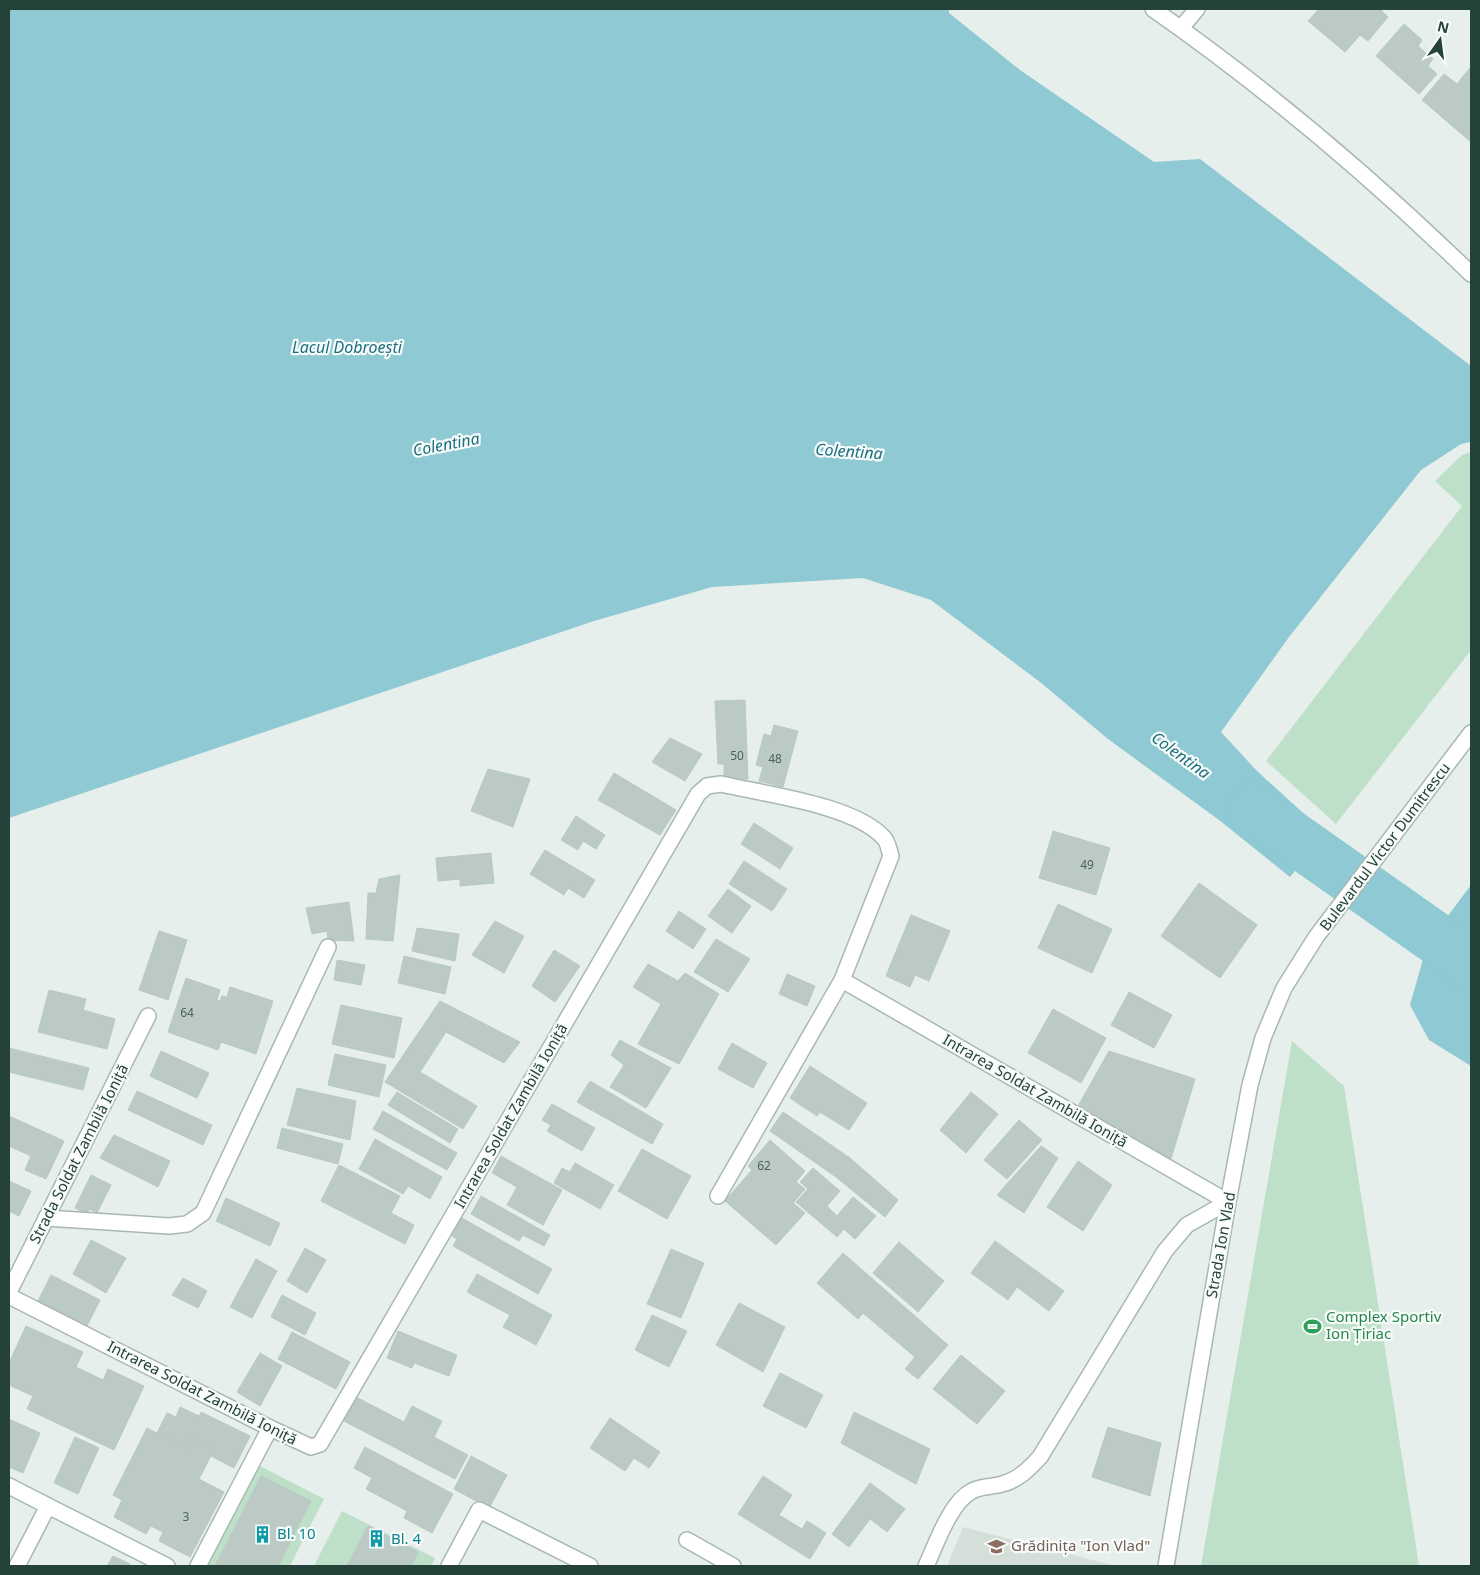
<svg xmlns="http://www.w3.org/2000/svg" width="1480" height="1575" font-family="'Noto Sans',sans-serif">
<rect width="100%" height="100%" fill="#e6efeb"/>
<path fill="#d4dfda" d="M963 1527 1116 1566H947Z"/>
<g fill="#bfe0c8">
<path d="M1471 452V650L1336 824 1266 761 1462 506 1435 481 1462 455Z"/>
<path d="M1292 1041 1344 1086 1419 1566H1201Z"/>
<path d="M260 1466 324 1499 290 1566H208Z"/>
<path d="M342 1511 435 1558 431 1566H314Z"/>
</g>
<g fill="#8ec9d4">
<path d="M9 9H949V13L1020 70 1154 162 1200 159 1471 366V442L1461 444 1421 470 1289 637 1221 732 1257 771 1326 834 1290 877 1219 820 1108 739 1040 682 931 600 863 578 712 587 594 621 9 818Z"/>
<path d="M1379 881 1447 917 1471 885V1066L1429 1040 1410 1005 1425 952 1356 913Z"/>
</g>
<g fill="none" stroke-linecap="round" stroke-linejoin="round">
<path stroke="#8ec9d4" stroke-width="52" d="M1252 809 1471 963"/>
</g>
<g fill="#bbcac4" stroke="#b8c9c2">
<path d="M1319 9H1382L1381 10 1388 17 1368 41 1360 35 1345 52 1308 21Z"/>
<path d="M1404 24 1422 40 1418 46 1433 59 1428 66 1437 74 1419 94 1376 56Z"/>
<path d="M1470 68 1471 69V142L1422 100 1444 74 1457 84Z"/>
<path d="M745 700 748 779 724 780V764H718L715 701Z"/>
<path d="M774 725 798 731 783 787 759 781 763 767 756 765 764 734 771 736Z"/>
<path d="M670 738 702 754 685 781 652 762Z"/>
<path d="M488 769 530 779 513 827 471 811Z"/>
<path d="M614 773 676 810 660 835 598 800Z"/>
<path d="M576 816 605 835 596 849 583 841 578 850 561 840Z"/>
<path d="M754 823 793 848 780 869 741 844Z"/>
<path d="M1053 831 1110 848 1096 895 1039 878Z"/>
<path d="M545 850 595 880 584 898 568 888 564 895 530 874Z"/>
<path d="M491 853 494 883 460 886V879L438 881 436 858Z"/>
<path d="M744 861 787 889 772 911 729 884Z"/>
<path d="M400 875 393 941 366 939 368 893H376L379 879Z"/>
<path d="M1199 883 1257 925 1220 978 1161 936Z"/>
<path d="M728 889 751 906 732 933 708 916Z"/>
<path d="M349 902 354 941 328 940 327 931 312 934 306 908Z"/>
<path d="M1058 904 1112 929 1092 973 1038 948Z"/>
<path d="M679 911 706 929 693 949 666 931Z"/>
<path d="M911 915 950 931 929 981 915 975 910 987 886 976Z"/>
<path d="M495 921 524 936 504 973 472 955Z"/>
<path d="M417 928 459 934 455 961 412 951Z"/>
<path d="M159 931 187 940 168 1000 139 990Z"/>
<path d="M716 939 750 959 728 992 694 972Z"/>
<path d="M554 950 580 966 555 1002 532 986Z"/>
<path d="M404 956 451 967 445 994 398 983Z"/>
<path d="M337 960 365 965 361 985 334 980Z"/>
<path d="M648 964 678 981 685 973 719 994 679 1064 638 1044 661 1004 633 987Z"/>
<path d="M787 974 815 986 807 1006 779 994Z"/>
<path d="M186 978 220 990 217 1000 220 1001 222 996 227 997 230 987 273 1001 256 1054 221 1042 218 1050 168 1032Z"/>
<path d="M49 990 86 999 83 1010 115 1019 107 1049 38 1032Z"/>
<path d="M1129 992 1172 1015 1154 1048 1111 1025Z"/>
<path d="M440 1001 520 1042 504 1063 446 1032 420 1072 477 1106 463 1129 385 1082Z"/>
<path d="M341 1005 402 1018 394 1058 332 1044Z"/>
<path d="M1053 1009 1106 1038 1081 1083 1028 1053Z"/>
<path d="M620 1040 671 1068 646 1108 610 1087 624 1065 611 1055Z"/>
<path d="M732 1043 767 1063 753 1088 718 1069Z"/>
<path d="M9 1048 89 1068 83 1090 9 1072Z"/>
<path d="M161 1051 209 1073 197 1098 150 1076Z"/>
<path d="M1109 1051 1195 1079 1170 1162 1077 1108Z"/>
<path d="M335 1054 386 1065 379 1097 328 1085Z"/>
<path d="M810 1066 867 1103 849 1130 820 1112 817 1116 790 1098Z"/>
<path d="M590 1081 663 1124 652 1144 577 1102Z"/>
<path d="M297 1088 356 1101 350 1140 287 1125Z"/>
<path d="M137 1091 212 1125 203 1145 128 1110Z"/>
<path d="M397 1092 458 1129 450 1143 388 1105Z"/>
<path d="M971 1092 998 1114 966 1153 940 1130Z"/>
<path d="M552 1104 595 1128 582 1151 547 1131 551 1125 542 1120Z"/>
<path d="M383 1111 457 1153 447 1170 373 1129Z"/>
<path d="M783 1112 850 1158 898 1200 885 1217 836 1177 770 1131Z"/>
<path d="M9 1116 64 1141 46 1179 25 1170 31 1156 9 1146Z"/>
<path d="M1019 1120 1042 1140 1007 1179 984 1160Z"/>
<path d="M282 1128 343 1144 338 1164 277 1148Z"/>
<path d="M114 1135 170 1161 158 1187 100 1158Z"/>
<path d="M375 1139 442 1177 430 1199 408 1186 403 1194 359 1169Z"/>
<path d="M770 1140 805 1171 796 1182 805 1189 793 1203 805 1213 776 1245 725 1201 752 1170 748 1166Z"/>
<path d="M1041 1146 1058 1158 1024 1213 997 1195Z"/>
<path d="M642 1149 691 1176 667 1219 618 1191Z"/>
<path d="M501 1156 562 1190 543 1225 507 1205 517 1187 492 1173Z"/>
<path d="M1078 1161 1112 1185 1083 1231 1047 1207Z"/>
<path d="M575 1163 614 1185 600 1209 554 1183 562 1168 570 1172Z"/>
<path d="M339 1165 400 1196 391 1213 414 1225 405 1244 321 1201Z"/>
<path d="M813 1168 840 1191 827 1206 837 1216 853 1197 876 1216 855 1239 844 1229 837 1237 796 1202 808 1189 800 1182Z"/>
<path d="M91 1175 111 1185 97 1213 89 1209 87 1214 75 1208Z"/>
<path d="M9 1181 31 1191 19 1216 9 1211Z"/>
<path d="M481 1196 550 1235 544 1246 523 1235 519 1241 471 1214Z"/>
<path d="M226 1198 280 1223 270 1246 216 1221Z"/>
<path d="M462 1218 552 1269 538 1294 453 1246 457 1239 452 1236Z"/>
<path d="M91 1240 126 1258 106 1293 73 1274Z"/>
<path d="M995 1241 1064 1291 1049 1311 1017 1287 1008 1300 971 1273Z"/>
<path d="M899 1242 944 1281 918 1312 873 1273Z"/>
<path d="M305 1248 326 1260 307 1293 287 1281Z"/>
<path d="M671 1249 704 1263 681 1318 647 1304Z"/>
<path d="M843 1253 948 1345 918 1379 905 1369 915 1357 863 1313 858 1319 817 1283Z"/>
<path d="M256 1259 277 1271 252 1318 230 1307Z"/>
<path d="M477 1274 552 1315 536 1345 503 1327 510 1315 467 1292Z"/>
<path d="M51 1275 100 1300 87 1326 38 1301Z"/>
<path d="M183 1278 207 1291 198 1308 172 1295Z"/>
<path d="M282 1295 316 1313 305 1335 271 1317Z"/>
<path d="M739 1303 785 1327 763 1372 716 1345Z"/>
<path d="M652 1315 687 1331 669 1367 635 1350Z"/>
<path d="M26 1326 83 1352 76 1367 103 1380 108 1369 144 1386 114 1450 27 1409 33 1396 9 1385V1363Z"/>
<path d="M398 1331 457 1355 449 1376 414 1363 412 1368 387 1358Z"/>
<path d="M292 1332 350 1362 336 1389 278 1359Z"/>
<path d="M260 1353 282 1366 260 1406 237 1392Z"/>
<path d="M961 1355 1005 1391 977 1424 933 1389Z"/>
<path d="M780 1373 823 1395 806 1428 763 1406Z"/>
<path d="M356 1397 404 1422 412 1406 442 1421 434 1437 468 1455 455 1479 344 1421Z"/>
<path d="M180 1407 199 1416 201 1412 250 1436 234 1468 211 1456 215 1448 193 1437 187 1449 157 1433 167 1413 176 1417Z"/>
<path d="M854 1412 930 1449 916 1484 841 1443Z"/>
<path d="M610 1418 660 1452 649 1468 634 1458 625 1471 590 1448Z"/>
<path d="M9 1419 40 1433 23 1473 9 1467Z"/>
<path d="M1108 1427 1161 1443 1150 1496 1092 1477Z"/>
<path d="M147 1428 187 1449 193 1437 215 1448 199 1479 224 1492 190 1557 159 1541 163 1532 151 1526 146 1534 114 1517 122 1500 113 1495Z"/>
<path d="M75 1437 99 1448 78 1494 54 1483Z"/>
<path d="M365 1447 453 1494 432 1533 404 1518 407 1511 366 1489 372 1478 354 1468Z"/>
<path d="M471 1456 507 1475 489 1508 454 1489Z"/>
<path d="M261 1476 311 1501 278 1566H215Z"/>
<path d="M763 1476 792 1495 779 1515 802 1529 807 1521 826 1533 810 1559 738 1514Z"/>
<path d="M870 1483 905 1509 887 1532 870 1519 849 1547 832 1534Z"/>
<path d="M368 1526 418 1552 411 1566H347Z"/>
<path d="M113 1556 130 1564 129 1566H107Z"/>
</g>
<g fill="none" stroke-linecap="round" stroke-linejoin="round">
<defs>
<g id="service">
<path d="M718 1196 842 980"/>
<path d="M46 1218 169 1226 187 1224 203 1213 328 947"/>
<path d="M9 1292 148 1016"/>
<path d="M48 1506 167 1566"/>
<path d="M687 1540 733 1566"/>
<path d="M198 1566 270 1428"/>
<path d="M449 1566 479 1510 590 1566"/>
</g>
<g id="minor">
<path d="M1153 9C1266 88 1372 178 1471 274"/>
<path d="M1181 28 1197 9"/>
<path d="M9 1296 270 1428 311 1447 320 1444 698 794 707 786 721 784C764 794 855 805 884 838 888 842 889 850 891 856L842 980 1228 1202"/>
<path d="M9 1486 48 1506 17 1566"/>
<path d="M926 1566C936 1545 950 1502 972 1491 980 1486 993 1487 1002 1484 1018 1480 1029 1469 1040 1457L1165 1251 1187 1225 1228 1202"/>
</g>
<path id="tertiary" d="M1166 1566 1228 1202 1250 1085 1263 1038 1284 988 1316 937 1471 733"/>
</defs>
<use href="#service" stroke="#a8b8b2" stroke-width="18"/>
<use href="#minor" stroke="#a8b8b2" stroke-width="18"/>
<use href="#tertiary" stroke="#a8b8b2" stroke-width="18"/>
<use href="#service" stroke="#fff" stroke-width="15"/>
<use href="#minor" stroke="#fff" stroke-width="15"/>
<use href="#tertiary" stroke="#fff" stroke-width="15"/>
</g>
<defs>
<symbol id="stadium-bare" viewBox="-9 -9 18 18"><path d="M0-5a6.5 5 0 1 0 0 10a6.5 5 0 1 0 0-10ZM-3.5-1.8h7v3.6h-7Z" fill="#2e9e5b" stroke="#f7fbf9" stroke-width="2.5" paint-order="stroke"/></symbol>
<symbol id="building-bare" viewBox="-9 -9 18 18"><path d="M-4-6H4V6H1V3H-1V6H-4ZM-2.5-4.3h1.7v1.8h-1.7ZM.8-4.3h1.7v1.8H.8ZM-2.5-1h1.7V.8h-1.7ZM.8-1h1.7V.8H.8Z" fill="#0f9aa8" stroke="#f7fbf9" stroke-width="2.5" paint-order="stroke"/></symbol>
<symbol id="school-bare" viewBox="-9 -9 18 18"><path d="M0-5L7-2L0 1L-7-2ZM-4 1L0 2.5L4 1V4Q0 6-4 4Z" fill="#8d6e63" stroke="#f7fbf9" stroke-width="2.5" paint-order="stroke"/></symbol>
</defs>
<g fill-rule="evenodd">
<use href="#stadium-bare" x="1300" y="1314" width="25" height="25"/>
<use href="#building-bare" x="250" y="1522" width="25" height="25"/>
<use href="#building-bare" x="364" y="1526" width="25" height="25"/>
<use href="#school-bare" x="984" y="1534" width="25" height="25"/>
</g>
<g text-anchor="middle" stroke-width="4.5" stroke-linejoin="round" paint-order="stroke">
<g font-size="12" fill="#4a645c">
<text x="737" y="760">50</text>
<text x="775" y="763">48</text>
<text x="1087" y="869">49</text>
<text x="187" y="1017">64</text>
<text x="764" y="1170">62</text>
<text x="186" y="1521">3</text>
</g>
<g font-size="15" fill="#24423a" stroke="#f7fbf9">
<text transform="translate(1385 847) rotate(-53)" y="5">Bulevardul Victor Dumitrescu</text>
<text transform="translate(1035 1091) rotate(30)" y="5">Intrarea Soldat Zambilă Ioniță</text>
<text transform="translate(511 1116) rotate(-60)" y="5">Intrarea Soldat Zambilă Ioniță</text>
<text transform="translate(79 1154) rotate(-63)" y="5">Strada Soldat Zambilă Ioniță</text>
<text transform="translate(1221 1245) rotate(-80)" y="5">Strada Ion Vlad</text>
<text transform="translate(202 1393) rotate(27)" y="5">Intrarea Soldat Zambilă Ioniță</text>
</g>
<g font-size="15" fill="#27864d" stroke="#f7fbf9" text-anchor="start">
<text x="1326" y="1322">Complex Sportiv<tspan x="1326" dy="17">Ion Țiriac</tspan></text>
</g>
<g font-size="15" fill="#0d838f" stroke="#f7fbf9" text-anchor="start">
<text x="277" y="1539">Bl. 10</text>
<text x="391" y="1544">Bl. 4</text>
</g>
<g font-size="15" fill="#785e54" stroke="#f7fbf9" text-anchor="start">
<text x="1011" y="1551">Grădinița "Ion Vlad"</text>
</g>
<g font-size="16" font-style="italic" fill="#1c6f80" stroke="#f7fbf9">
<text x="347" y="353">Lacul Dobroești</text>
<text transform="translate(446 444) rotate(-11)" y="6">Colentina</text>
<text transform="translate(849 451) rotate(4)" y="6">Colentina</text>
<text transform="translate(1181 755) rotate(36)" y="6">Colentina</text>
</g>
</g>
<rect width="1480" height="1575" fill="none" stroke="#24423a" stroke-width="20"/>
<g transform="translate(1440 40) rotate(14)" stroke="#f7fbf9" stroke-width="4" paint-order="stroke">
<path d="M0-4L9 19L0 12L-9 19Z" fill="#24423a"/>
<text y="-8" font-size="14" font-weight="bold" text-anchor="middle" fill="#24423a">N</text>
</g>
</svg>
